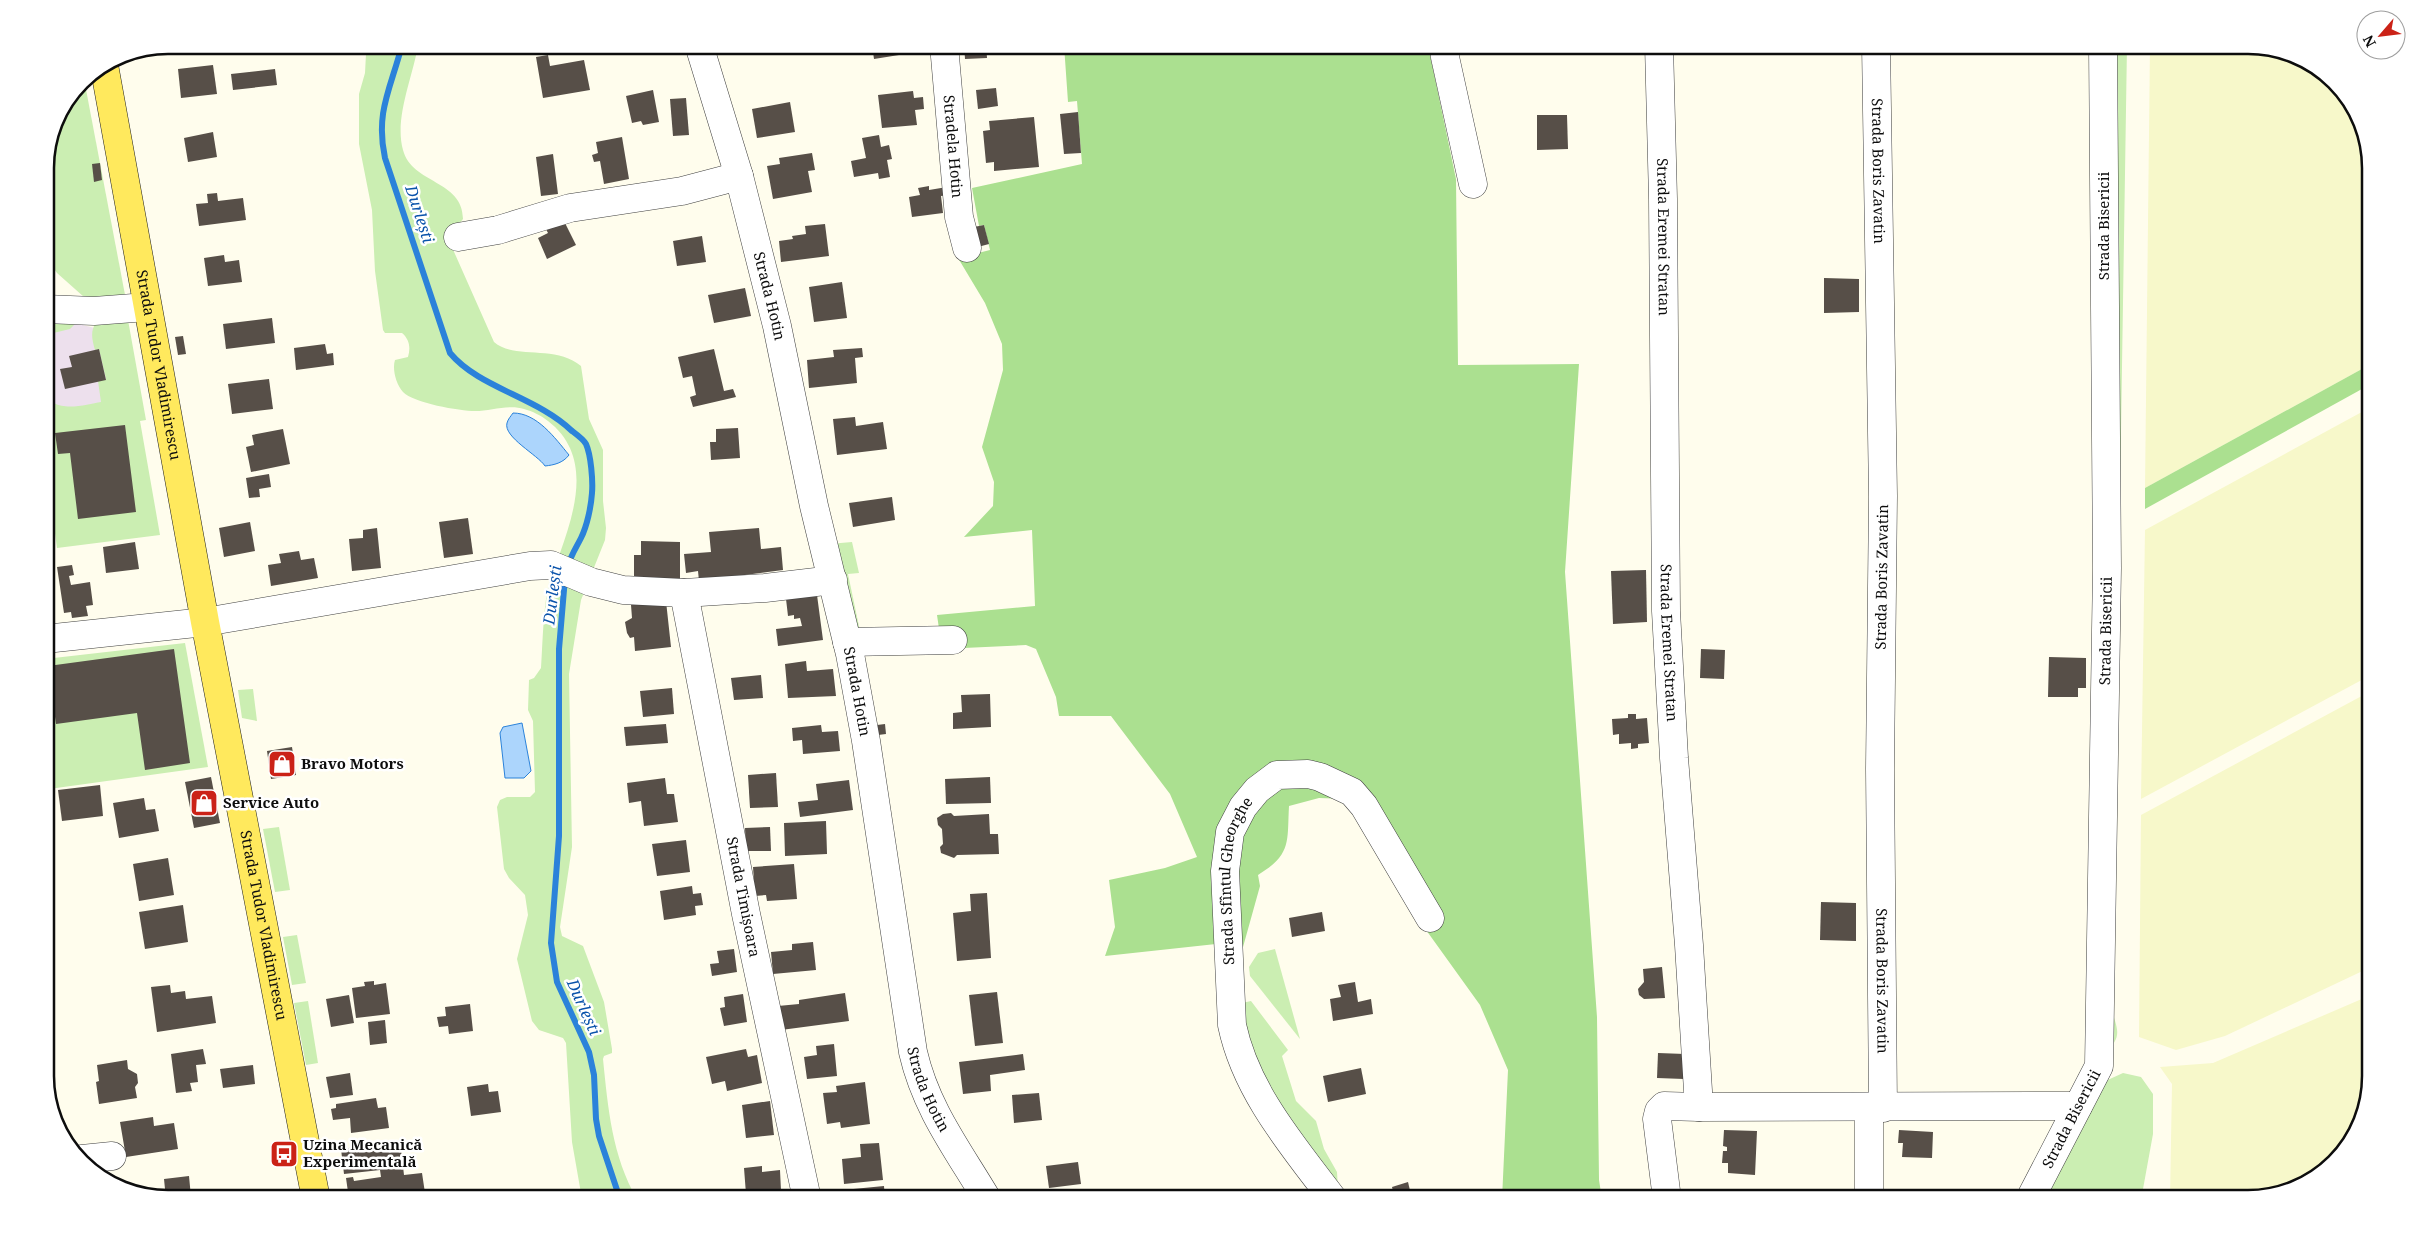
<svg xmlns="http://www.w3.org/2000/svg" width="2416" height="1244" font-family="'Noto Serif',serif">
<rect width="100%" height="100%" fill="#fffded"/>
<path fill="#ede0ed" d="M45 316 95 328 137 421 45 429Z"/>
<g fill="#f7f8ca">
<path d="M2150 45H2249L2303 58 2351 100 2371 160V364L2145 488Z"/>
<path d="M2371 407V675L2141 799 2145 530Z"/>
<path d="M2371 691V967L2225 1036 2176 1050 2139 1037 2141 815Z"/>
<path d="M2371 995V1077L2358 1131 2310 1182 2249 1199H2170L2172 1084 2160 1067 2213 1063Z"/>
</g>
<g fill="#cbeeb2">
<path d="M362 45H418C413 77 394 118 403 150 412 184 463 180 463 219L454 230 451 245 494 342C515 360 555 344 581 366L589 419 603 450V501L606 528 605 540 581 600 569 674 572 847 560 927 562 936 583 946 604 1002 612 1049V1053L604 1056 603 1059C608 1108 612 1156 637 1199H582L572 1142 566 1043 563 1038 539 1030 532 1021 517 959 528 915 525 895 509 878 504 869 497 807 500 800 507 797H530L535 792 533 721 528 710 529 680 534 678 541 668C543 638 543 607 550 578 552 569 556 561 560 553 576 508 592 455 548 421 542 416 532 411 524 409 509 404 491 411 475 411 460 411 413 403 403 392 396 384 392 369 395 360L408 357C411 347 409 339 402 333H385L383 330 375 271 372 210 359 144V94L365 73 366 54Z"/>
<path d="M2110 45H2127L2112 1011C2119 1034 2121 1036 2105 1054Z"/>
<path d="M84 79 126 300 84 297 57 273 45 256V160L54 120Z"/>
<path d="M45 315 77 322 70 329 45 335Z"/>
<path d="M128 320 146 420 140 421 160 535 57 548 45 461V390C50 415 85 405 101 402L98 381 106 379 99 349 95 350C92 339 90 332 96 322Z"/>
<path d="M852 542 859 573 848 574 860 631 851 630 829 544Z"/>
<path d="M185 643 208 767 49 789 45 771V659Z"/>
<path d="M253 689 257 721 242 718 238 690Z"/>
<path d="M279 827 290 890 275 892 263 829Z"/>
<path d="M297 935 306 983 292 985 283 937Z"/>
<path d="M1275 949 1300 1039 1250 976 1249 967 1258 953Z"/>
<path d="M308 1001 318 1063 306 1065 294 1003Z"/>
<path d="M1251 1001 1288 1050 1282 1056 1296 1101 1316 1121 1324 1149 1337 1172 1338 1189 1254 1078 1242 1003Z"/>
<path d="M2123 1073 2141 1077 2153 1094V1134L2143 1189 2148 1199H2041L2101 1083Z"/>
</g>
<g fill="#abe090">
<path d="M1064 45H1428L1456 179 1458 365 1579 364 1565 572 1597 1017 1599 1180 1602 1199H1502L1508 1070 1480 1005 1416 916 1347 799 1319 798 1289 806C1287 842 1292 854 1258 875L1260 886 1238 965 1216 944 1105 956 1115 927 1109 880 1165 868 1197 857 1170 794 1111 716H1059L1056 697 1036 649 1026 645 942 649 937 615 1035 606 1032 530 964 537 993 506 994 482 982 447 1003 370 1002 344 985 303 958 258 990 250 984 225 979 226 972 188 1082 164 1077 101 1068 102Z"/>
<path d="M2371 364V384L2145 509V488Z"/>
</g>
<g fill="#acd5fc" stroke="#2b82da">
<path d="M513 413C537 413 555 438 569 455 563 463 554 465 545 466 538 455 503 437 507 423 508 419 511 416 513 413Z"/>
<path d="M522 723 531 771 524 778H505L500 733 503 727Z"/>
</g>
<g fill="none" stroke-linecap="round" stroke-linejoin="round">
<g stroke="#2b82da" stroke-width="6">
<path d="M402 45C391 88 375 112 385 158L450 353C479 388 537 397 572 431 576 434 583 439 586 444 591 455 593 481 592 493 591 507 587 526 581 538 576 548 571 555 568 566"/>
<path d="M565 578 559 649V836L551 943 557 982 589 1052 594 1075 596 1119 599 1136 620 1199"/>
</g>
</g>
<g fill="#574f48">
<path d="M872 45H923L924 51 874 59Z"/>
<path d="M964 45H986L987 58 965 59Z"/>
<path d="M548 55 550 66 584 60 590 90 543 98 536 57Z"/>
<path d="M213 65 217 94 181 98 178 69Z"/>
<path d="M275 69 277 85 233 90 231 74Z"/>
<path d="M996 88 998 106 978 109 976 90Z"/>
<path d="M653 90 659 122 643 125 641 121 632 123 626 96Z"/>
<path d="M913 91 914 98 923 97 924 109 915 110 917 125 882 128 878 95Z"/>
<path d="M686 98 689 135 673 136 670 99Z"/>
<path d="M790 102 795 132 757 138 752 109Z"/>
<path d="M1078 112 1081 153 1064 154 1060 114Z"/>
<path d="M1537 115H1567L1568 149 1537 150Z"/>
<path d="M1034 117 1039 167 994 171V162L986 163 983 131 990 130 989 121Z"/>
<path d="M213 132 217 157 188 162 184 138Z"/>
<path d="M879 135 881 147 889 145 892 159 887 160 890 177 879 179 878 173 854 177 851 161 866 158 862 138Z"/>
<path d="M622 137 629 179 604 184 600 161 594 162 592 155 598 153 596 142Z"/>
<path d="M812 153 815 170 808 171 812 192 773 199 767 166 780 164 779 158Z"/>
<path d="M553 154 558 194 541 196 536 157Z"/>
<path d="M100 163 102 180 94 182 92 164Z"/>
<path d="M929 186V190L947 187 948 195 941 196 943 213 912 217 909 197 920 195 918 188Z"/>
<path d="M217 193 218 201 243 198 246 220 199 226 196 204 208 203 207 194Z"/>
<path d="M563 219 576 245 547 259 538 238 548 233 545 227Z"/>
<path d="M825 224 829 256 781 262 779 241 793 239 792 236 806 234 805 226Z"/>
<path d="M984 225 989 244 974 248 969 228Z"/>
<path d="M702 236 706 262 677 266 673 241Z"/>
<path d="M224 255 225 262 239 260 242 282 208 286 204 258Z"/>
<path d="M1824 278 1859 279V312L1824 313Z"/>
<path d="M842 282 847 318 814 322 809 287Z"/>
<path d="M745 288 751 316 714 323 708 295Z"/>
<path d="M272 318 275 343 226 349 223 324Z"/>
<path d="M183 336 186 354 178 355 175 337Z"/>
<path d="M325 344 327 354 333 353 334 365 296 370 294 348Z"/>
<path d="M862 348 863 357 855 358 857 383 809 388 807 360 834 357 833 350Z"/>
<path d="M99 349 106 380 65 389 60 369 72 367 69 356Z"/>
<path d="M714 349 724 391 733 389 736 397 693 407 690 397 696 395 692 376 683 378 678 357Z"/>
<path d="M269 379 273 409 232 414 228 384Z"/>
<path d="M855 417 856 426 883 422 887 449 837 455 833 419Z"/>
<path d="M125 425 136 512 78 519 70 453 58 454 55 433Z"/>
<path d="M738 428 740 458 711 460 710 442H716V429Z"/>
<path d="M283 429 290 464 251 472 246 447 254 445 252 435Z"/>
<path d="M269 474 271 487 259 489 260 497 249 498 246 478Z"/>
<path d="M892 497 895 520 853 527 849 503Z"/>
<path d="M468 518 473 554 444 558 439 522Z"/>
<path d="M250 522 255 551 224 557 219 528Z"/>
<path d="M377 528 381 568 352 571 349 539 363 538V530Z"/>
<path d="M759 528 761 549 781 547 783 570 699 581 698 571 686 573 684 554 711 552 709 532Z"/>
<path d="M641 541 680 542V581L634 580V555H641Z"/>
<path d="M135 542 139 569 106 573 103 547Z"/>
<path d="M299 551 301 560 314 558 318 578 271 586 268 565 281 563 279 554Z"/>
<path d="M72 565 74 575 69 576 71 585 90 582 93 605 86 606 88 616 72 618 71 612 64 613 57 567Z"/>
<path d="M1646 570 1647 622 1613 624 1611 571Z"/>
<path d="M817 595 823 640 778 646 776 629 802 626 800 618 794 619V615L788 616 786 599Z"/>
<path d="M666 601 671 647 635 651 634 637 630 638 627 633 625 622 632 618 631 605Z"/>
<path d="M174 649 190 763 145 770 137 713 56 724 48 666Z"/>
<path d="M1701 649 1725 650 1724 679 1700 678Z"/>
<path d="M2049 657 2086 658V688H2078V697H2048Z"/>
<path d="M806 661 807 671 833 669 836 696 788 698 785 664Z"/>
<path d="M761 675 763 698 734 700 731 678Z"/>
<path d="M672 688 674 714 643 717 640 691Z"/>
<path d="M990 694 991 727 953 729V713L962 712 961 695Z"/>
<path d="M1628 714H1636V719L1647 718 1649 743 1638 744V748L1631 749V743L1619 744V734L1613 735 1612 719 1628 718Z"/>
<path d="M666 724 668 743 626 746 624 727Z"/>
<path d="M885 724 886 734 878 735 877 725Z"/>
<path d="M821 725 822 732 838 731 840 751 803 754 802 740 793 741 792 728Z"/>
<path d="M292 747 296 775 271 779 267 751Z"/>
<path d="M776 773 778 807 750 808 748 775Z"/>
<path d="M211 777 220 823 194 828 185 782Z"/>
<path d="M990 777 991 803 946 804 945 779Z"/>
<path d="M665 778 667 794H674L678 822 644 826 641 801 629 803 627 783Z"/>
<path d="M849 780 853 810 800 817 798 802 818 800 816 784Z"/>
<path d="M100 785 103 816 62 821 58 790Z"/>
<path d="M144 798 146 810 155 809 159 831 119 838 113 803Z"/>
<path d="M951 813 954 816 989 814 990 834H998L999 854 957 855 954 858 941 853 940 847 943 844 942 829 938 825 937 818 943 814Z"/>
<path d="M826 821 827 854 785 856 784 823Z"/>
<path d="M770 827 771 851H746L745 828Z"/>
<path d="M686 840 690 872 657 876 652 844Z"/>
<path d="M168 858 174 895 139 901 133 864Z"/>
<path d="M794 864 797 899 767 901 766 895 755 896 753 867Z"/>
<path d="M692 886 693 894 701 893 703 905 695 906 696 915 664 920 660 891Z"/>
<path d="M987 893 991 958 957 961 953 913 971 911 970 894Z"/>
<path d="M1821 902 1856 903V941L1820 940Z"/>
<path d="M183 905 188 942 145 949 139 912Z"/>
<path d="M1322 912 1325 931 1292 937 1289 918Z"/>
<path d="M813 942 816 970 773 974 771 952 792 950V944Z"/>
<path d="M734 949 737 972 712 976 710 964 719 963 717 951Z"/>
<path d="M1662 967 1665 998 1644 999 1639 995 1638 989 1644 982 1643 969Z"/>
<path d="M374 981V985L386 983 390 1014 356 1018 352 988 365 986 364 982Z"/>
<path d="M1355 982 1358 1002 1371 999 1373 1014 1333 1021 1330 999 1341 997 1338 985Z"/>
<path d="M170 985 171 993 185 991 186 999 212 996 216 1023 157 1032 151 987Z"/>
<path d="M997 992 1003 1043 975 1046 969 995Z"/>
<path d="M845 993 849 1021 781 1030 778 1006 799 1004V1000Z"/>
<path d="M743 994 747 1022 724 1026 720 1008 725 1007 724 997Z"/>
<path d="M349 995 354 1023 331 1027 326 999Z"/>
<path d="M470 1004 473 1031 449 1034 448 1026 439 1027 437 1017 446 1016 445 1007Z"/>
<path d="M385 1020 387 1043 370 1045 368 1022Z"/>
<path d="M834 1044 837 1076 807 1079 804 1057 817 1055 816 1046Z"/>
<path d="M203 1049 206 1064 196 1065 198 1082 190 1083 192 1091 176 1093 171 1054Z"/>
<path d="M746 1049 748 1057 757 1055 762 1083 727 1091 725 1081 712 1084 706 1057Z"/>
<path d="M1658 1053 1685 1054 1684 1079 1657 1078Z"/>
<path d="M1023 1054 1025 1070 990 1075 991 1091 963 1094 959 1062Z"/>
<path d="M127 1060 128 1069 137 1074 138 1083 135 1087 137 1098 99 1104 96 1082 99 1081 97 1065Z"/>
<path d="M253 1065 255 1084 223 1088 220 1069Z"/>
<path d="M1361 1068 1366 1094 1328 1102 1323 1076Z"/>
<path d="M350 1073 353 1095 330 1098 326 1077Z"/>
<path d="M865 1082 870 1124 841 1128 840 1122 827 1124 823 1093 837 1092 836 1086Z"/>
<path d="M488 1084 489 1092 498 1091 501 1112 471 1116 467 1087Z"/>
<path d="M1039 1093 1042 1120 1014 1123 1012 1095Z"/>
<path d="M376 1098 378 1108 386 1107 389 1128 351 1133 350 1118 333 1120 331 1109 336 1108V1104Z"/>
<path d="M770 1101 774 1135 746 1138 742 1105Z"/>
<path d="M153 1117 154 1126 174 1123 178 1149 126 1157 120 1122Z"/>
<path d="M1724 1130 1757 1131 1755 1175 1728 1173V1163H1722L1723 1151H1727V1147L1723 1146Z"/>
<path d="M1899 1130 1933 1132 1932 1158 1902 1157 1903 1143H1898Z"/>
<path d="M400 1141 404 1175 422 1173 425 1193 385 1199H349L346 1178 353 1177 354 1181 381 1177 380 1170 344 1174 341 1149Z"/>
<path d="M879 1143 883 1180 844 1184 842 1159 861 1157 860 1144Z"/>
<path d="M286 1144 289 1163H283L280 1145Z"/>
<path d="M1078 1162 1081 1184 1049 1188 1046 1166Z"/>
<path d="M762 1166V1172L780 1170 781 1191 746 1194 744 1168Z"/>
<path d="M189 1176 191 1197 200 1196 201 1199H166L164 1179Z"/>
<path d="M1408 1182 1412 1199H1395L1392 1187Z"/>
<path d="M884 1186 885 1199H843V1190Z"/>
</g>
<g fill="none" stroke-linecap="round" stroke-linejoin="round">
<defs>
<g id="minor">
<path id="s1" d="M699 45 739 176 777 326 814 506 850 654 866 741 913 1052C926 1109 958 1150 987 1199"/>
<path id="s2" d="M944 45 959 217 967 248"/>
<path d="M1444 45 1445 57 1473 184"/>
<path id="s3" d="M1659 45 1663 199 1666 611 1674 758 1689 945 1699 1107 1664 1106 1659 1111 1657 1119 1667 1199"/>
<path id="s4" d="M1876 45 1883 496 1880 769 1883 1108"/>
<path d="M458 237 498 230 570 208 682 191 739 176"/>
<path d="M45 309 94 311 147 307"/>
<path d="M45 639 205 622 530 566 551 565 591 582 623 590 684 593"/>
<path d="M847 642 953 640"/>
<path d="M1699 1107 2078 1106"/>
<path d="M82 1159 112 1156"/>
<path d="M807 1199 746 914 684 593 765 588 833 580"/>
<path id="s5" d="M1333 1199C1293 1146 1246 1092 1232 1025L1225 871 1230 832 1243 807 1257 790 1277 775 1308 774 1320 777 1352 792 1364 806 1430 918"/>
<path d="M1869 1199V1108"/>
<path id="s6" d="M2030 1199 2099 1066 2107 568 2103 45"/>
</g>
<g id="major">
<path id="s7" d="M104 65 205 622 316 1199"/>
</g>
</defs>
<use href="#minor" stroke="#404040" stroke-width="29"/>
<use href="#major" stroke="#1e1e1e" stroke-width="29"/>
<use href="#minor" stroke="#fff" stroke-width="28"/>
<use href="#major" stroke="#ffe95d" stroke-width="28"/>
</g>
<defs>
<symbol id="shop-square" viewBox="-11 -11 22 22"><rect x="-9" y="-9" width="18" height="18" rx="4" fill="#cb2217" stroke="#fff"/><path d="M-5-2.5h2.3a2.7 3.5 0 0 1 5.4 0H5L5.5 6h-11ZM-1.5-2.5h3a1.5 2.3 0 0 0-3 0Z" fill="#fff"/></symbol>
<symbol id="bus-square" viewBox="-11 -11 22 22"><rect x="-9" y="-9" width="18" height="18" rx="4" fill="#cb2217" stroke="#fff"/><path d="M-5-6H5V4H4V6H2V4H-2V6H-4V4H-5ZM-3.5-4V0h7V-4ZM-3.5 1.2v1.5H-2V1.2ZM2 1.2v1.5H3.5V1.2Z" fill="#fff"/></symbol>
</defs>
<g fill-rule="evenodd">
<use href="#shop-square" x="266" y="748" width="32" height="32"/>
<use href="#shop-square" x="188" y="787" width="32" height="32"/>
<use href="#bus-square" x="268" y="1138" width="32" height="32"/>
</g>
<g text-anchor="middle" stroke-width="5" stroke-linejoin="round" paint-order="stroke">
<g font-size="15" fill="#0d0d0d" stroke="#fff">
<text dy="5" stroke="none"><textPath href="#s2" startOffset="102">Stradela Hotin</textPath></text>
<text dy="5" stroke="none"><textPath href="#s4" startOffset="126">Strada Boris Zavatin</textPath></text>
<text transform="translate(2104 226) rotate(-90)" y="5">Strada Bisericii</text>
<text dy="5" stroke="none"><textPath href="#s3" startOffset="192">Strada Eremei Stratan</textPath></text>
<text dy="5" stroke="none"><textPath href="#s1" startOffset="261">Strada Hotin</textPath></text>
<text dy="5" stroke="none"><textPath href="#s7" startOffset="305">Strada Tudor Vladimirescu</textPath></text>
<text transform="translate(1882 577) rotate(-89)" y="5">Strada Boris Zavatin</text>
<text dy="5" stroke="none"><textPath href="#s6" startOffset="585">Strada Bisericii</textPath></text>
<text dy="5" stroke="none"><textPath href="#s3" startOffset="598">Strada Eremei Stratan</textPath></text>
<text dy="5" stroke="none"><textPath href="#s1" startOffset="666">Strada Hotin</textPath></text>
<text dy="5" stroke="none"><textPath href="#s5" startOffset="349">Strada Sfîntul Gheorghe</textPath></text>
<text transform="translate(743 897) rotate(79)" y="5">Strada Timișoara</text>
<text dy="5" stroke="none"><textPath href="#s7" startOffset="875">Strada Tudor Vladimirescu</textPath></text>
<text dy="5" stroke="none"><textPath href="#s4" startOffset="936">Strada Boris Zavatin</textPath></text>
<text dy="5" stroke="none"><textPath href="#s1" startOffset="1071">Strada Hotin</textPath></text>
<text dy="5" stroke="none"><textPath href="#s6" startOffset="90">Strada Bisericii</textPath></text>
</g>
<g font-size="15" font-weight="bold" fill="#0d0d0d" stroke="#fff" text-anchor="start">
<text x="301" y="769">Bravo Motors</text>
<text x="223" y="808">Service Auto</text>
<text x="303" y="1150">Uzina Mecanică<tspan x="303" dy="17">Experimentală</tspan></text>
</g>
<g font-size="16" font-style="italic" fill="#0a53ab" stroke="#fff">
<text transform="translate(420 214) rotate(72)" y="6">Durlești</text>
<text transform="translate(552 595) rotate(-83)" y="6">Durlești</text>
<text transform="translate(584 1007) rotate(66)" y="6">Durlești</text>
</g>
</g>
<path d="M0 0H2416V1244H0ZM168 54H2248A114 114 0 0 1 2362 168V1076A114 114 0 0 1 2248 1190H168A114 114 0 0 1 54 1076V168A114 114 0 0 1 168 54Z" fill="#fff" fill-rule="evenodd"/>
<path fill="none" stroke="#0d0d0d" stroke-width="2.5" d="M168 54H2248A114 114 0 0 1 2362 168V1076A114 114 0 0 1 2248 1190H168A114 114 0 0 1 54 1076V168A114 114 0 0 1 168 54Z"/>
<g transform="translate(2381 35) rotate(242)"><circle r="24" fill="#ffffff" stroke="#9e9e9e"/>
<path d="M0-4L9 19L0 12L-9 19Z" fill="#cb2217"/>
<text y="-8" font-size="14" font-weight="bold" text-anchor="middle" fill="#0d0d0d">N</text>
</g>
</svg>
